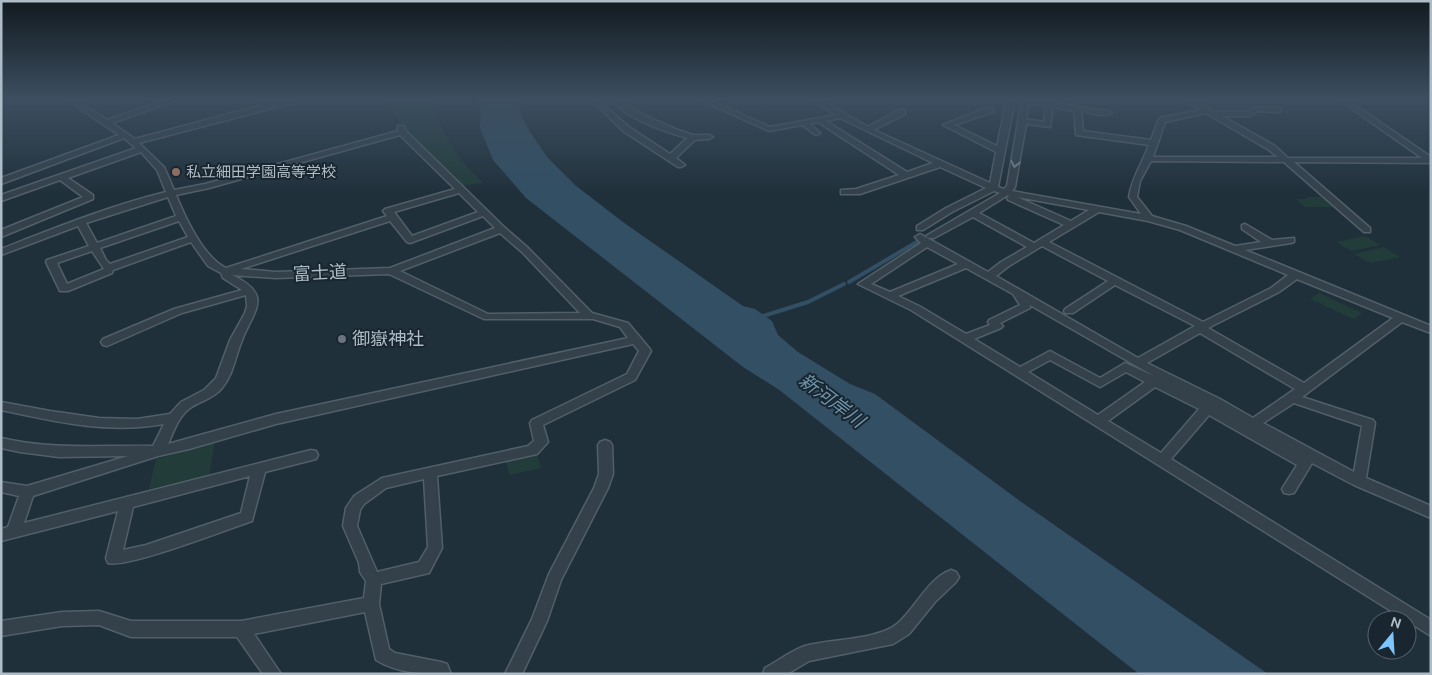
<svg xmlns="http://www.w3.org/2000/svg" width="1432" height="675" font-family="Ubuntu,'Noto Sans JP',sans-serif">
<rect width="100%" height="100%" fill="#20303b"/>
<g fill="#223c3a">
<path d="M381 99H435C437 132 460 161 483 183L459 186 416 142Z"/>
<path d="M1306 197H1325L1336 207H1305L1296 199H1308Z"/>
<path d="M1365 236 1380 245 1351 251 1336 242Z"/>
<path d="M1384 247 1400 257 1370 263 1354 254Z"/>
<path d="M1319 293 1362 313 1354 319 1310 299Z"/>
<path d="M215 442 209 475 149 489 156 459Z"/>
<path d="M536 453 541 468 509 475 506 461Z"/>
</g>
<path fill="#324f64" d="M477 99H518L522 117 530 132 548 158 575 185 623 222 743 306 755 309 772 321 778 335 798 352 850 384 875 394 1020 501 1268 674H1139L778 389 743 367 526 198 493 160 480 128 481 112Z"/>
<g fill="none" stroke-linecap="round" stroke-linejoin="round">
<g stroke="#324f64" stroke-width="2.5">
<path d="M397 99 407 102"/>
<path d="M920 240 930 234"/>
</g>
<g stroke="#324f64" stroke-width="4">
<path d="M849 282 922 239"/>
<path d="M760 317 808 302 844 284"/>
</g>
<defs>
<g id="minor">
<path d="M66 99H74L107 120 168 99H179L112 123 135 139 262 105 256 99H264L269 103 284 99H292V103L139 143 164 167 174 190 205 184 398 131V126H404L406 131 504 227 528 248 592 313 628 323 649 348 651 351 635 380 543 425 548 442 537 454 437 476 442 548 429 573 381 584 379 604 389 649 395 653 441 662 447 664 451 674C425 674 399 674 376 660L365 612 254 634 281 674H263L237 637H131L99 625 62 626 1 636V621L62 612 99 611 131 621H241L364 598 366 581 360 572 359 563 343 526 346 508 354 496 382 478 528 446 534 441 530 423 532 420 627 374 639 351 633 344 276 424 189 449 158 456 33 496 24 523 311 450 316 451 318 455 316 459 265 472 252 521C228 529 126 569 108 563L106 558 118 511 1 541V529L8 527 19 496 1 492V482L27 486 128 456 59 457 20 452 1 448V438C52 450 102 445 153 446L164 424C108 434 57 422 1 410V402L50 411 99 418 137 419 170 414 181 402 204 390 216 378 230 340 245 313 247 306 246 295 182 313 107 346 103 345 101 342 103 339 174 309 242 290 223 278 221 273 208 266 191 242 113 270 112 273 68 291H60L46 262 47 260 89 246 78 226 1 255V249C55 228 109 206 166 192L157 170 141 152 68 178 93 195V199L1 237V230L83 197 60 180 1 201V195L136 148 124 138 1 184V178L119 135ZM400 135 455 189 385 209 383 211 387 216 226 268C203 257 185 217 176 195L209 188ZM459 193 478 212 412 236 394 212ZM168 197 176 216 97 243 86 223ZM483 216 495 228 390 268 276 272 241 269 390 221 407 242 410 243ZM179 221 188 237 110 264 106 260 100 248ZM500 233 522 252 580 313 488 314 400 271ZM92 251 104 269 67 284 57 263ZM389 274 484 319H593L620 327 628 338 276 414 168 444C174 431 178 417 190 408 200 401 213 399 222 388 233 375 235 358 241 343 252 311 276 296 232 275L276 278ZM250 476 241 513 146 545 123 550 133 507ZM424 479 428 547 419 562 377 572 357 526 360 510 364 504 386 488Z"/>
<path d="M591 99H602L599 101 629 127 670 154 687 138C663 131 628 120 612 99H619L641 114 678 130 693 135H709L713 137 709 139 695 140 676 158 685 165 681 167H678L623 131Z"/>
<path d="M698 99H708L770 127 836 115 811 99H820L868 127 899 110H905V114L874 130 990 183 996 152 943 125 987 108H993V112L954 125 997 146 1007 99H1015L998 187 1004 189 1007 186 1022 99 1046 102V99H1054L1053 103 1081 107 1083 131 1151 140 1159 118 1201 110 1184 99H1193L1215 112H1248L1255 107 1277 108H1280V112L1257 111 1250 116H1222L1275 146 1288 158H1422L1338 99H1346L1431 157V163L1294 162 1370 228V232H1364L1284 162 1151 161 1140 181 1137 197 1152 216 1186 226 1235 246 1261 242 1242 229V225L1245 224 1272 240 1294 238V242L1291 243 1245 250 1431 326V333L1402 322 1302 397 1373 420 1375 423 1366 478 1431 506V518L1354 485 1312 463 1294 493 1289 494 1284 493 1282 489 1297 465 1209 415 1171 459 1431 620V636L911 310 858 284 921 243 915 237 920 234 988 272 1001 262 1027 247 973 217 934 238H928L926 236 1000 193 994 191 952 212 923 230H917V226L946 208 986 188 940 167 860 194H841V190L856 189 899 175 818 122 810 124 820 133 816 135 802 125 769 131ZM1029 104 1046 106 1044 122 1026 119ZM1053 107 1074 111 1076 135 1149 145C1142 164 1132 177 1129 197L1141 214 1012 191 1015 187 1026 124 1050 127ZM1206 113 1269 150 1278 157H1153L1165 122ZM840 118 933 163 907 172 826 121ZM1008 195 1009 196 1007 198 1008 200 1064 225 1034 243 979 213ZM1017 197 1089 210 1071 221ZM1099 212 1148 221 1180 230 1288 275 1271 288 1203 322 1049 242ZM1042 246 1108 281 1065 309 1064 311 1065 313H1073L1115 285 1195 326 1138 358 996 276 1009 266ZM927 247 958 264 890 292 871 284ZM966 268 1013 294 1020 305 989 320 988 322 990 325 966 334 919 306 898 296ZM1297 279 1393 318 1304 383 1208 328 1279 292ZM1030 305 1154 376 1125 363 1100 378 1050 351 1020 367 974 339 1001 328 1003 326 1000 323 1030 308ZM1200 333 1295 389 1253 418 1220 399 1147 363ZM1050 360 1100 387 1126 372 1145 382 1098 415 1028 372ZM1155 387 1199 409 1161 453 1108 421ZM1294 403 1362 426 1354 472 1263 423Z"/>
<path d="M1084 108 1108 111 1112 113C1105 117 1090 114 1083 110Z"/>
<path d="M605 440 610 442 612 445 613 474 608 488 561 580 547 621 522 674H505L532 619 549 574 594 488 599 474 598 445 600 442Z"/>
<path d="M951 570 956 572 959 577 956 582 935 602 909 634 893 644 809 661 787 674H763L765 668C778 661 791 651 805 646 830 639 878 640 897 624 916 608 927 579 951 570Z"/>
</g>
</defs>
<use href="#minor" stroke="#515f69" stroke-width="3"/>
<use href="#minor" fill="#34414b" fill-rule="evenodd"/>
</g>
<defs><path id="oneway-chevron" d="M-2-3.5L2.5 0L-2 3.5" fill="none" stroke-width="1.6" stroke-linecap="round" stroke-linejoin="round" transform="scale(1.25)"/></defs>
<use stroke="#77858f" href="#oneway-chevron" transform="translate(1015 164) rotate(101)"/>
<linearGradient id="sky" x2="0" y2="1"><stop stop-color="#121a20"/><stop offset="0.51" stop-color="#3c4e60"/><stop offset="1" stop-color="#3c4e60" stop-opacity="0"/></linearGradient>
<rect width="1432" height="194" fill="url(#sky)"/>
<circle fill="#8d6e63" stroke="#19262f" stroke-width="2" cx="176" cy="172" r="5"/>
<circle fill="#6b7280" stroke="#19262f" stroke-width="2" cx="342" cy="339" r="5"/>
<g text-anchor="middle" stroke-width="4" stroke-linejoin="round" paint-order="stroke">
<g font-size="15" fill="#aebcc7" stroke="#19262f" text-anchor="start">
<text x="186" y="177">私立細田学園高等学校</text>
</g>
<g font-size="18" fill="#aebcc7" stroke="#19262f">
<text transform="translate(320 273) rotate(-3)" y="6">富士道</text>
</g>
<g font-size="18" fill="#aebcc7" stroke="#19262f" text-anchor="start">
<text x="352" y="345">御嶽神社</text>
</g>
<g font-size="19" font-style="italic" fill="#6d94ad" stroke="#19262f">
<text transform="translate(832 400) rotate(37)" y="7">新河岸川</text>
</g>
</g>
<rect width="1432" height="675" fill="none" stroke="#aebcc7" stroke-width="5"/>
<g transform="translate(1392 635) rotate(18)"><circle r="24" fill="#19262f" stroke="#55626c"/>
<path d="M0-4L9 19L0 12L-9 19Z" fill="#7cc5ff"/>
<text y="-8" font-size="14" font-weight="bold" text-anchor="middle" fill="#aebcc7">N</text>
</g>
</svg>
